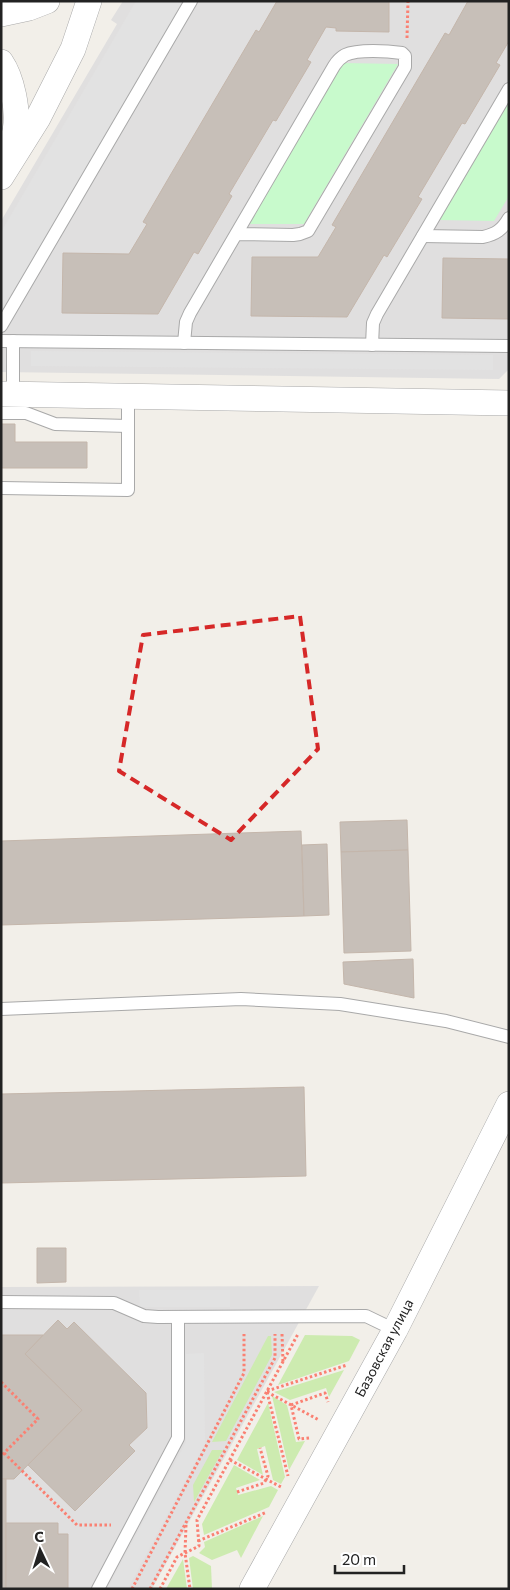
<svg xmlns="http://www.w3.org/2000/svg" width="510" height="1590" font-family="Commissioner,sans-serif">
<rect width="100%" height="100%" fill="#f2efe9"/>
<g fill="#e0dfdf">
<path d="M123 1H509V369L499 379 1 372V221L117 24 111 20Z"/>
<path d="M319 1286 152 1589H1V1287Z"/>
</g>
<g fill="#cdebb0">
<path d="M305 1335 352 1336 360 1340 349 1361 278 1385Z"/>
<path d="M268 1336H271L272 1355 226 1441 212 1442Z"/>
<path d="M344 1370 329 1397 326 1388 290 1400 274 1392Z"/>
<path d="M272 1396 287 1405 296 1442 305 1441 289 1470Z"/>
<path d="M268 1403 285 1477 281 1484 273 1480 265 1446 257 1449 263 1475 237 1460Z"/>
<path d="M212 1450H223L194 1502 193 1485Z"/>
<path d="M234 1465 260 1480 236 1488 238 1495 271 1486 278 1490 269 1507 204 1535 202 1524Z"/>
<path d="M263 1516 241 1558 237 1550 212 1560 199 1553 205 1547 204 1542Z"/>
<path d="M193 1556 211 1566 212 1589H193L189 1558Z"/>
<path d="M183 1559 187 1589H166Z"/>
</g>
<g fill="#c8facc">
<path d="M343 63 398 64 304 224H249Z"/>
<path d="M509 101V196L494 221 439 220Z"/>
</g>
<g fill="#e2e2e2">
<path d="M136 1H176L184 5 1 317V232Z"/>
<path d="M31 351 493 355V370L31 366Z"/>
<path d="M139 1290H230V1307H140Z"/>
<path d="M204 1353 205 1444 128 1589H107L186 1442V1354Z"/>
</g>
<g fill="#c7bfb8" stroke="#c4b6ab">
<path d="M277 1H389V32L336 31V28L326 27 307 60 311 62 276 121 273 120 229 194 232 196 198 254 194 252 158 314 62 313 63 253 129 254 147 224 143 222 171 174 256 30 259 32Z"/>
<path d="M468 1H509V41L496 63 500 65 465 124 462 123 418 197 422 199 387 257 384 255 347 317 251 316 252 257H318L336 227 332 225 445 33 449 35Z"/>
<path d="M443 258 509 259V319L442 318Z"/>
<path d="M1 424H15V442H87V468H1Z"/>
<path d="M407 820 408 850 341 852 340 822Z"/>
<path d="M301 831 304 916 1 925V841Z"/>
<path d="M327 844 329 915 304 916 302 845Z"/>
<path d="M408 850 411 951 344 953 341 852Z"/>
<path d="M413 959 414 998 344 984 343 962Z"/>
<path d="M304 1087 306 1176 1 1183V1094Z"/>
<path d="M37 1248H66V1282L37 1283Z"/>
<path d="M58 1320 67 1329 74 1322 146 1393 147 1428 129 1445 135 1451 75 1511 28 1465 82 1410 25 1354Z"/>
<path d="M1 1335H43L25 1354 82 1410 14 1479H1Z"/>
<rect x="1" y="1479" width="5" height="110"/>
<path d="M6 1523H58V1534H68V1589H6Z"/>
</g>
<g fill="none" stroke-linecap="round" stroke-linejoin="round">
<defs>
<g id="service">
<path d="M423 236 483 237C496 234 502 230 509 218"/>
<path d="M1 326 191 1"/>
<path d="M1 341 509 346"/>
<path d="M184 343 186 322 190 313 334 66C337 61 340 58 345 55 358 49 388 51 402 53L405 56V67L308 231 300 234 293 235 236 234"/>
<path d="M372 345 373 323 377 314 509 89"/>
<path d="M13 394V341"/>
<path d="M1 413H26L55 424 128 426"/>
<path d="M1 488 128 490V396"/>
<path d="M1 1009 241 999 340 1004 446 1021 509 1037"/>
<path d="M1 1302 114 1303 144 1316 158 1317 366 1316 395 1330"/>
<path d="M98 1589 178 1438V1317"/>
</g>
<g id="minor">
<path d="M1 14 29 8 47 1"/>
<path d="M1 62C12 78 19 111 15 131 13 139 11 146 8 154"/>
<path d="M1 177 38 118 73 49 89 1"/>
<path d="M1 394 509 403"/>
<path d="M252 1589 395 1330 509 1104"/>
</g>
</defs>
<use href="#service" stroke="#a9a9a9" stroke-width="14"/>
<use href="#minor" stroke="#a9a9a9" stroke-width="26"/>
<g stroke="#fa8072" stroke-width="3" stroke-dasharray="2.5 2.5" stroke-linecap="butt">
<path d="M407 38 408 1"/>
<path d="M282 1334 283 1362"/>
<path d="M1 1382 38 1419 1 1456"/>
<path d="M267 1391 347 1365"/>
<path d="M267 1392 288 1476"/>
<path d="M267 1392 319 1420"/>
<path d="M309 1438 299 1439 291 1405 325 1393 328 1402"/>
<path d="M4 1453 77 1525H111"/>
<path d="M230 1460 281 1487"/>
<path d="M237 1492 264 1483 268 1476 260 1448"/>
<path d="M186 1525 185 1553 190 1589"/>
<path d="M198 1541 267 1512"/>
<path d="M132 1589 244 1373V1334"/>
<path d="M150 1589 275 1358V1334"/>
<path d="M160 1589 177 1557 199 1546 197 1520 298 1334"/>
</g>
<use href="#service" stroke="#fff" stroke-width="12"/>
<use href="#minor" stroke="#fff" stroke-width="25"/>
</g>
<path fill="none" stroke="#d62828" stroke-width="4" stroke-dasharray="10 6" stroke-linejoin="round" d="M300 616 318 749 231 840 119 771 143 635Z"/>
<g text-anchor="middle" stroke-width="4.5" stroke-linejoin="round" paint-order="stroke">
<g font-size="14" fill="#222" stroke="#fff">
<text transform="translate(384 1348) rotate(-62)" y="5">Базовская улица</text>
</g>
</g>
<rect width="510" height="1590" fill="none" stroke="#222222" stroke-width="5"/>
<g transform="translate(40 1550) rotate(356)" stroke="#ffffff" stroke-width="4" paint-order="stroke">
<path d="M0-4L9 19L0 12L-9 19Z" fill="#222222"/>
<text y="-8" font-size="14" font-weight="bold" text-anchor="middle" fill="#222222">С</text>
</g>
<path d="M335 1565v8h69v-8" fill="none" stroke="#222222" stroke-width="2.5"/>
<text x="342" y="1565" font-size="15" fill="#222222" stroke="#ffffff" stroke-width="4" paint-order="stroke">20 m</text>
</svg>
